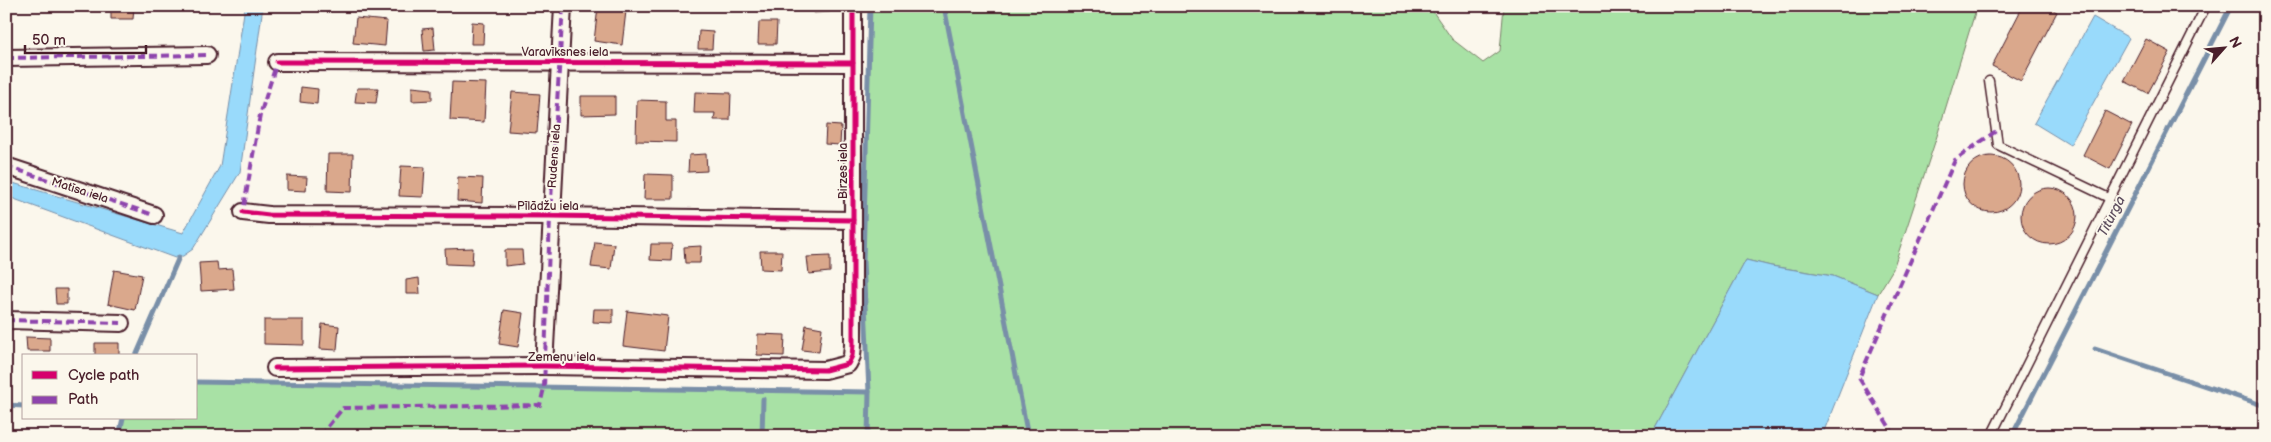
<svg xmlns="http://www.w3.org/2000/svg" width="2271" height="442" font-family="'Balsamiq Sans',sans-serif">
<rect width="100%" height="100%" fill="#fbf7ec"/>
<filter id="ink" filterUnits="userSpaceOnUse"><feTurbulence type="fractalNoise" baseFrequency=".02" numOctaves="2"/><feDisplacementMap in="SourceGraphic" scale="10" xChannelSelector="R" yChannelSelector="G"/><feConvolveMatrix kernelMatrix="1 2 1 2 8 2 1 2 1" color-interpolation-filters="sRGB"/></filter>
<g filter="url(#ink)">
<path fill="#a8e1a5" stroke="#798068" d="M870 6H1429L1452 39 1483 63 1500 51 1504 6H1977L1937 136 1893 269 1878 294 1833 276 1771 266 1746 260 1651 436H121L124 418H196V382L869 392 863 261Z"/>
<g fill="#99dafb" stroke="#798fa8">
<path d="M245 6H263L240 172 193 249 183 256 175 258 6 196V181L183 233 220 166Z"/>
<path d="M2093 17 2129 38 2070 145 2034 123Z"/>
<path d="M1746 260 1771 266 1833 276 1878 294 1822 436H1651Z"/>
</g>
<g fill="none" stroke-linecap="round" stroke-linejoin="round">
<g stroke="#798fa8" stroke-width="5">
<path d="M944 6 1028 436"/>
<path d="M2095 349 2265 406"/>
<path d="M136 356 179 257"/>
<path d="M196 382 869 392 863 261 870 6"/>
<path d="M6 405 24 406"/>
<path d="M119 436 123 418"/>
<path d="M762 436 763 399"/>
<path d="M868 436 869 392"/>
<path d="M2012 436 2231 6"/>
</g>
</g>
<g fill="#daa88c" stroke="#4a1f2b">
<path d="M111 6H134L133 19H111Z"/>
<path d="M814 6H829L830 12 814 13Z"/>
<path d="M2023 6H2046L2057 12 2021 81 1992 66Z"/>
<path d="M598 7 626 11 622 45 594 41Z"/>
<path d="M356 18 387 21 385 46 353 43Z"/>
<path d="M472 22 484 23 483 44H471Z"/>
<path d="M759 22H777L776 44H758Z"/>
<path d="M433 28 435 50 424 51 422 29Z"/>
<path d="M699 31 713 32 712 49H698Z"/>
<path d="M2146 39 2170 52 2148 93 2124 81Z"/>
<path d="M452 82 486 83 484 122 450 120Z"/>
<path d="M301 87 318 89 317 104 300 102Z"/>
<path d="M412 87 432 89V100L412 101Z"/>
<path d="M357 88H378L376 103 355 102Z"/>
<path d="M512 92 540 94 537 133 508 131Z"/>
<path d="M695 92 731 93 730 120H714L715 113H694Z"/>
<path d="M581 96H615V114L581 115Z"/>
<path d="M637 100 666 101V121H676V142L636 141Z"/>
<path d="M2105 111 2132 125 2110 169 2083 155Z"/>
<path d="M826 125 841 126 840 145 825 144Z"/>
<path d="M328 154H353L352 192 327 191Z"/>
<path d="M706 154 707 171 688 172 689 155Z"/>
<circle cx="1991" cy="184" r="28"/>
<path d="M401 166 425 167 423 197 399 196Z"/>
<path d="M645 174 673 175V199H644Z"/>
<path d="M287 176 307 177 306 191 287 190Z"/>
<path d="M458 177 483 178 482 203 457 201Z"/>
<circle cx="2049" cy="216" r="28"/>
<path d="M595 242 614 244 611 269 591 267Z"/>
<path d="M651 244H672L671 261 650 260Z"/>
<path d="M701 246 700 263H685L684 247Z"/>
<path d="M473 248 472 265 446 264 445 249Z"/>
<path d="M505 250H522L523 264 505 266Z"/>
<path d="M760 251H782L781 270 761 269Z"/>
<path d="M830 256V272L809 274 807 257Z"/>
<path d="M217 262 218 270 232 269 234 289 201 291 199 263Z"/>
<path d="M114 270 142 275 135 310 108 304Z"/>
<path d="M419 278 420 294H406V280Z"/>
<path d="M55 289H67V304H56Z"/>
<path d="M594 309H613V323L593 322Z"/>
<path d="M504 310 523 313 518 347 499 344Z"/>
<path d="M627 311 668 316 664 351 623 346Z"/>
<path d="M264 320H304V345L264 344Z"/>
<path d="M322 324 339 326 337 350 320 349Z"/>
<path d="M806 325 822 328 819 352 802 350Z"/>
<path d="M758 334 785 335 784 356 757 355Z"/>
<path d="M26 337 50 338V351H27Z"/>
<path d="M95 343H119V355L95 356Z"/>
</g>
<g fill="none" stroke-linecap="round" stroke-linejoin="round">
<defs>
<g id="lane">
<path d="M1989 81 1998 145 2109 198"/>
<path d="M1991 436 2206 6"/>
</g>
<g id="street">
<path d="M6 58 207 55"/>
<path d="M277 62 853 63"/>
<path d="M6 166 154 215"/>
<path d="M243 212 269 215 550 216 853 220"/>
<path d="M6 320 121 323"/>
<path d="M544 366 563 6"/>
<path d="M275 368 544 366 825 370 848 364 852 356 853 345V6"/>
</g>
</defs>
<use href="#lane" stroke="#4a1f2b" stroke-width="11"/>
<use href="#street" stroke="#4a1f2b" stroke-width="20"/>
<use href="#lane" stroke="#fbf7ec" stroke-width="8"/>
<use href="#street" stroke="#fbf7ec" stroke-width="16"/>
<g stroke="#8e44ad" stroke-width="4" stroke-dasharray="8 4" stroke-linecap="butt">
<path d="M6 58 207 55"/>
<path d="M6 166 154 215"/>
<path d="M248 213 243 212 260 115 277 62H281"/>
<path d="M6 320 121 323"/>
<path d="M320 436 343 408 540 405 544 388 550 216 563 6"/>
<path d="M1895 436 1859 378 1955 160 1996 131"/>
</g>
<defs>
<g id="cycleway">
<path d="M277 62 853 63"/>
<path d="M243 212 269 215 550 216 853 220"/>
<path d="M275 368 544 366 825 370 848 364 852 356 853 345V6"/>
</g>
</defs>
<use href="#cycleway" stroke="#fbf7ec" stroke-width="8"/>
<use href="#cycleway" stroke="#d6006c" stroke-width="5"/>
</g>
</g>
<g text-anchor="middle" stroke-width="4" stroke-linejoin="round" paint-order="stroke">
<g font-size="12" fill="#4a1f2b" stroke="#fbf7ec">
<text x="565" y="56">Varavīksnes iela</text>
<text transform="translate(554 156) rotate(-86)" y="4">Rudens iela</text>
<text transform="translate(843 171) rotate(-90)" y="4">Birzes iela</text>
<text transform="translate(80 190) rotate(18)" y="4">Matīsa iela</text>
<text x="548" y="210">Pīlādžu iela</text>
<text x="562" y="361">Zemeņu iela</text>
</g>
<g font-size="14" font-style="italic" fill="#5e4e5f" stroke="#fbf7ec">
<text transform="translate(2111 216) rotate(-63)" y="5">Titurga</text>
</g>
</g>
<rect width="2271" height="442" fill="none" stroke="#fbf7ec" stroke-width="25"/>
<rect x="12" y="12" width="2246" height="417" fill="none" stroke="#4a1f2b" stroke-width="2" filter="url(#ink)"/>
<rect x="22" y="354" width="175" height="65" fill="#fbf7ec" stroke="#b4a19f"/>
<rect x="32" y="371" width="25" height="8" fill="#d6006c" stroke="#b4a19f"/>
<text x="68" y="380" font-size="15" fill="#4a1f2b">Cycle path</text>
<rect x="32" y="396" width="25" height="8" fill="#8e44ad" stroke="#b4a19f"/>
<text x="68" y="404" font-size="15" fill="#4a1f2b">Path</text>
<g transform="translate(2224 48) rotate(63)" stroke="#fbf7ec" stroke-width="4" paint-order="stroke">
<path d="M0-4L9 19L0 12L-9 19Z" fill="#4a1f2b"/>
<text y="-8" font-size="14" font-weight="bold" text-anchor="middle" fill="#4a1f2b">N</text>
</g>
<path d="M25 45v8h121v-8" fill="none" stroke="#4a1f2b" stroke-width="2.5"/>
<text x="32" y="45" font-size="15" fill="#4a1f2b" stroke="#fbf7ec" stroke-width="4" paint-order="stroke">50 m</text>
</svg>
